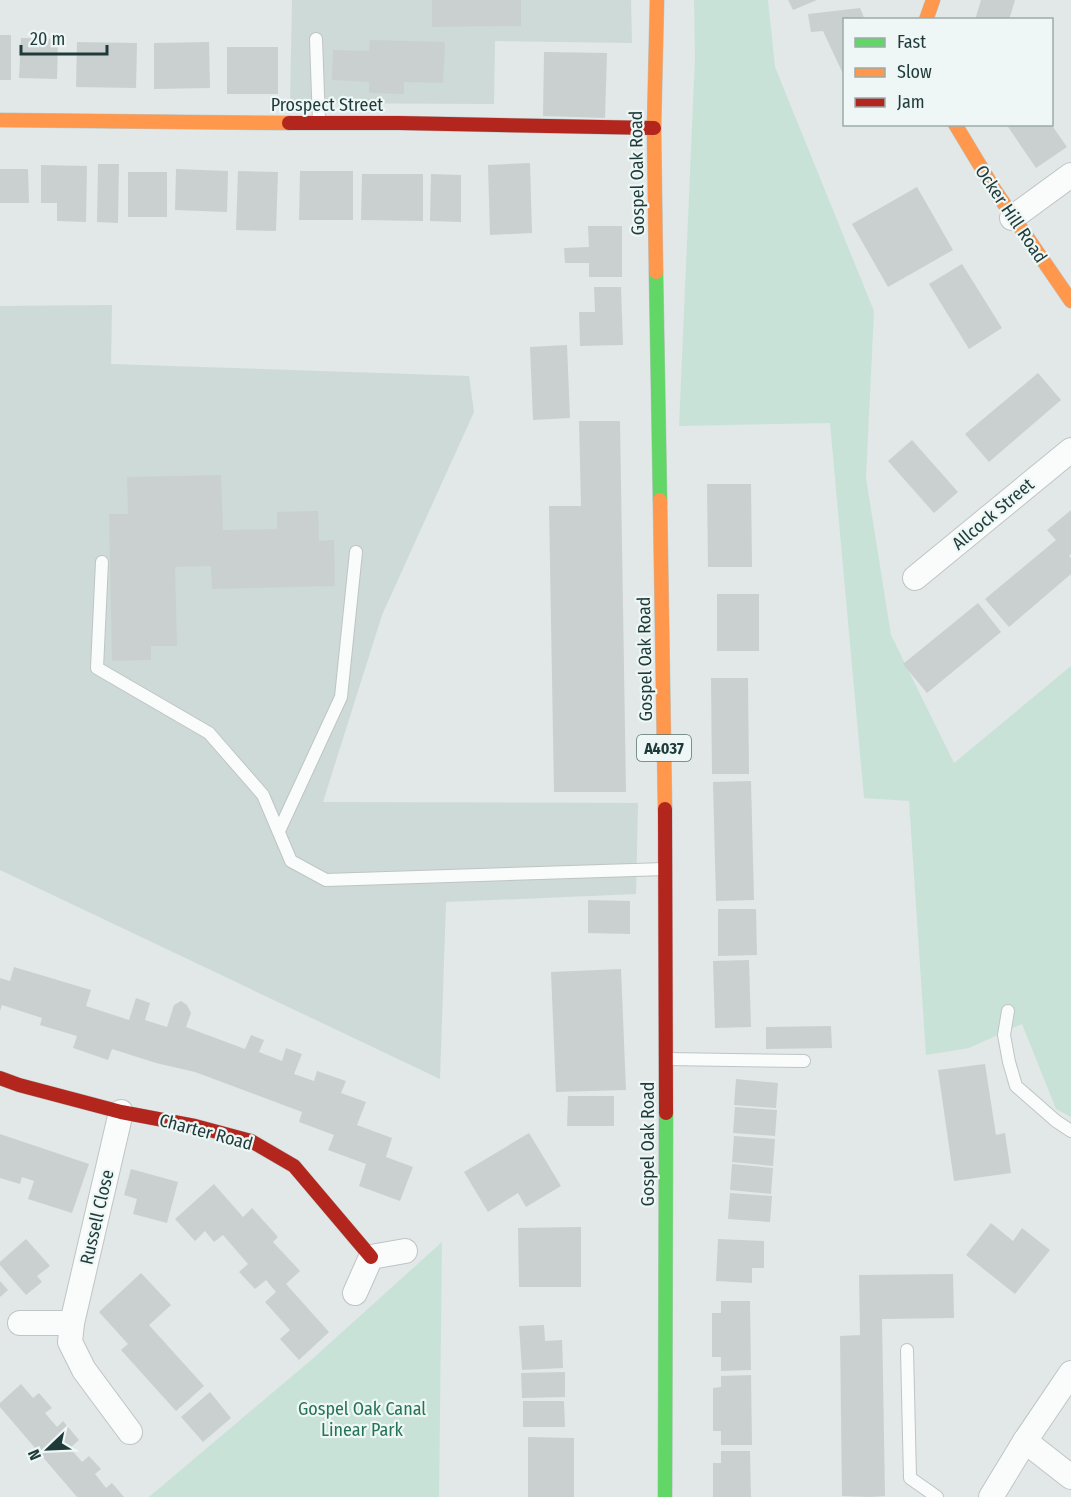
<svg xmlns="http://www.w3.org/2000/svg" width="1071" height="1497" font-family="'Fira Sans Condensed',sans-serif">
<rect width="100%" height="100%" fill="#e1e8e7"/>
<g fill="#cedad7">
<path d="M292 0H631L632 43 495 41 494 104 290 103Z"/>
<path d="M112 305 111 364 469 376 474 412 382 615 323 802 638 803 636 894 446 902 440 1079 0 870V306Z"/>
</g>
<g fill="#c9e2d7">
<path d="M694 0H768L775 67 874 311 866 478 891 635 954 763 1071 666V1117L1056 1109 1022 1024 969 1048 926 1055 909 801 864 798 830 423 679 426 695 57Z"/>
<path d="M442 1242 439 1497H149L310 1361Z"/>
</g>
<g fill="#cad0cf">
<path d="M432 0H521V26L432 27Z"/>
<path d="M788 0H817L793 10Z"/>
<path d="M981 0H1015L1009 20H975Z"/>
<path d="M860 8 865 20H844V76L823 31 811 32 808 14Z"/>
<rect x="0" y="35" width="11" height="45"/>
<path d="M21 38 58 39 57 79 19 78Z"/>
<path d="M370 40 445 42 443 83 404 82V94L369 93V82L332 80 333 50 369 51Z"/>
<path d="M77 42 137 43 136 88 76 87Z"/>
<path d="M209 42 210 88 154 89V43Z"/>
<rect x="227" y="47" width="51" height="47"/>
<path d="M544 52 607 53 605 118 543 116Z"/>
<path d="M1006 124H1051L1067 147 1036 168Z"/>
<path d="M530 163 532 233 490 235 488 165Z"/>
<path d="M98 164H119L118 223 97 222Z"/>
<path d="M41 165 87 166 86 222 57 221V203H41Z"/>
<path d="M0 169H28L29 203H0Z"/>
<path d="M176 169 228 171 227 212 175 210Z"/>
<path d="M238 171 278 172 276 231 236 230Z"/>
<path d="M300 171H353V220H299Z"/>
<rect x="128" y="172" width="39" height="45"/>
<path d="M362 174H423V221L361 220Z"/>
<path d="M431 174 461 175V222L430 221Z"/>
<path d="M917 187 953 250 888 287 852 224Z"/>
<path d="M588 226H622V277H589V263H565L564 248 589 247Z"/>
<path d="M962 264 1002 328 969 349 929 284Z"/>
<path d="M594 287H621L623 345 580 346 579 312H595Z"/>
<path d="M567 345 570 418 533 420 530 347Z"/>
<path d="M1038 373 1061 400 989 462 965 434Z"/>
<path d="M579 421H620L626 792H554L549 506H581Z"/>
<path d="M912 440 958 492 934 513 888 461Z"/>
<path d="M221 475 223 530 277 529V512L318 511 319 541 334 540 335 586 212 589 211 566 175 567 177 646H151V660L112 661 109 514H128L127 477Z"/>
<path d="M707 484H751L752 567H708Z"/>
<path d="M1071 510V554L1069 556 1071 558V574L1009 627 985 599 1056 540 1047 530Z"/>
<rect x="717" y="594" width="42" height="57"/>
<path d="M978 603 1001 632 927 693 903 664Z"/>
<path d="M711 678H748L749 774H712Z"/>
<path d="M751 781 754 900 716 901 713 782Z"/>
<path d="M588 900 630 901V934L588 933Z"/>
<path d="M718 909H756L757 955 718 956Z"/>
<path d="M749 960 751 1027 715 1028 713 961Z"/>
<path d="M14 967 91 990 86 1006 129 1020 136 998 150 1003 145 1020 167 1027 174 1005 181 1001 187 1005 191 1013 186 1027 245 1049 251 1035 264 1040 259 1052 282 1061 286 1048 302 1054 294 1074 314 1081 317 1071 346 1081 341 1093 366 1102 357 1125 392 1138 386 1157 413 1167 400 1201 359 1186 366 1164 328 1150 334 1135 299 1122 302 1112 195 1072 156 1063 112 1049 108 1060 73 1048 77 1036 40 1025 42 1018 2 1005 0 1011V978L10 981Z"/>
<path d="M621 969 626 1090 556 1092 551 972Z"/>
<path d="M831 1026 832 1048 766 1049V1027Z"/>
<path d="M985 1064 996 1135 1005 1133 1011 1173 954 1181 938 1070Z"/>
<path d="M736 1079 778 1083 776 1108 734 1105Z"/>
<path d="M568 1096H614V1126H567Z"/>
<path d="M735 1107 777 1110 775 1136 733 1133Z"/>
<path d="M529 1133 561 1186 526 1207 518 1193 488 1212 464 1172Z"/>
<path d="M0 1134 89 1164 72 1213 28 1199 34 1181 22 1177 20 1184 0 1178Z"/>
<path d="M734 1136 775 1139 773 1166 732 1162Z"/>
<path d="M732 1164 773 1168 771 1194 730 1190Z"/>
<path d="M131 1169 178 1182 167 1223 133 1214 137 1199 124 1195Z"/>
<path d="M214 1184 243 1217 252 1208 278 1237 273 1242 300 1271 286 1284 329 1332 299 1360 280 1339 290 1330 265 1302 276 1292 266 1280 255 1289 239 1272 248 1264 223 1235 214 1242 205 1231 195 1241 175 1219Z"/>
<path d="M730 1193 772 1196 770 1222 728 1219Z"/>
<path d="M991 1223 1013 1241 1022 1228 1050 1250 1015 1294 966 1255Z"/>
<path d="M581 1227V1287H519L518 1228Z"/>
<path d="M26 1239 50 1266 37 1276 42 1282 26 1295 0 1265V1262Z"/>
<path d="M718 1239 764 1241V1268H752V1283L716 1281Z"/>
<path d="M141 1273 171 1305 149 1325 204 1386 176 1411 121 1350 128 1344 99 1312Z"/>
<path d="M953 1274 954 1318 882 1319 885 1496 870 1497 842 1496 840 1336 860 1335 859 1275Z"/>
<path d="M0 1281 8 1290 0 1297Z"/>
<path d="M721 1301H750L751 1370 721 1371V1357H712V1313H721Z"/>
<path d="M544 1325 545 1341 562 1340 563 1368 522 1370 519 1326Z"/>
<path d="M565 1372V1397L522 1398 521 1373Z"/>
<path d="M751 1375 752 1445H721V1431H713V1388L721 1387V1376Z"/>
<path d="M21 1384 33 1398 39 1393 52 1408 45 1413 57 1427 63 1421 79 1440 70 1448 82 1462 89 1456 101 1469 95 1474 106 1488 112 1483 124 1497H77L0 1407V1403Z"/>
<path d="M210 1392 231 1418 203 1442 181 1417Z"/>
<path d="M523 1401H564L565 1427H523Z"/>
<path d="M528 1437 574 1438V1497H528Z"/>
<path d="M721 1451H750L751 1497H713V1463H721Z"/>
</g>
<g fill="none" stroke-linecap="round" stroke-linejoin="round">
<defs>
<g id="lane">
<path d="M316 39 319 122"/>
<path d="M102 562 97 668 209 733 263 795 291 861 326 880 665 869"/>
<path d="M279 831 341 697 356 552"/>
<path d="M1008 1011 1004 1035 1009 1062 1016 1086 1056 1121 1071 1131"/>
<path d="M667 1059 804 1061"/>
<path d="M907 1350 910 1478 937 1497"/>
</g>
<g id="street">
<path d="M1012 218 1071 175"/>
<path d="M915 578 1071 450"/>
<path d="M121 1112 72 1323 70 1342 84 1370 130 1432"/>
<path d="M355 1293 371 1257 405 1251"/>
<path d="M20 1323H72"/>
<path d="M1025 1441 1071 1477"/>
<path d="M991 1497 1025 1441 1071 1373"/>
</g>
<g id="fast">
<path d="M656 272 660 500"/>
<path d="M665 1497 666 1113"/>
</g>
<g id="slow">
<path d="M926 20 933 0"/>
<path d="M0 120 289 123"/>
<path d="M955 124 996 192 1071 301"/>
<path d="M656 272 654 128 657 0"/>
<path d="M660 500 665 809"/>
</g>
<g id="jam">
<path d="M289 123H399L654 128"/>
<path d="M665 809 666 1113"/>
<path d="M0 1078 19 1085 121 1112 195 1126 251 1141 294 1166 371 1257"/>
</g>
</defs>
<use href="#lane" stroke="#bec5c4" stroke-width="14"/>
<use href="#street" stroke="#bec5c4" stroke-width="26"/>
<use href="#fast" stroke="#bdc5c4" stroke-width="15"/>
<use href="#slow" stroke="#bdc5c4" stroke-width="15"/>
<use href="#jam" stroke="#bdc5c4" stroke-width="15"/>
<use href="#lane" stroke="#fafcfb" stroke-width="12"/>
<use href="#street" stroke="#fafcfb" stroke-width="24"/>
<use href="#fast" stroke="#63d668" stroke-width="14"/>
<use href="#slow" stroke="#ff974d" stroke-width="14"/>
<use href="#jam" stroke="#b3261e" stroke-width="14"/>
</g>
<g text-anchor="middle" stroke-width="4.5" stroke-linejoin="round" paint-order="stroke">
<rect fill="#eef7f5" stroke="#5c7372" stroke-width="1.5" x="637" y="735" width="54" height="26" rx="4.5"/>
<g font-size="16" font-weight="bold" fill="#1e3b3a">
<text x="664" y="754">A4037</text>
</g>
<g font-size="18" fill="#1e3b3a" stroke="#eef7f5">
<text x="327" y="111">Prospect Street</text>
<text transform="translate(637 173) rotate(-91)" y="6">Gospel Oak Road</text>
<text transform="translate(1011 214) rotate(56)" y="6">Ocker Hill Road</text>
<text transform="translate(993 514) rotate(-40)" y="6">Allcock Street</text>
<text transform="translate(645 659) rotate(-91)" y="6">Gospel Oak Road</text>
<text transform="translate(206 1132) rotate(15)" y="6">Charter Road</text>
<text transform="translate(648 1144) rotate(-90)" y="6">Gospel Oak Road</text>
<text transform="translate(97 1217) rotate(-77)" y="6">Russell Close</text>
</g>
<g font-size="18" fill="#267457" stroke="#eef7f5">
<text x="362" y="1415">Gospel Oak Canal<tspan x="362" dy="21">Linear Park</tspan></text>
</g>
</g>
<rect x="843" y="18" width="210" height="108" fill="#eef7f5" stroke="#9bacaa" stroke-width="1.5"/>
<rect x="855" y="38" width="30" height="9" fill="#63d668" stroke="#9bacaa" stroke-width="1.5"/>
<text x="897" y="48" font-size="18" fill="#1e3b3a">Fast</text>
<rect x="855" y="68" width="30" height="9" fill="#ff974d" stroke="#9bacaa" stroke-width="1.5"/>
<text x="897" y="78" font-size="18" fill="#1e3b3a">Slow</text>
<rect x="855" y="98" width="30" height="9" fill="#b3261e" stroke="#9bacaa" stroke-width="1.5"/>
<text x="897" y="108" font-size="18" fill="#1e3b3a">Jam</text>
<g transform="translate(48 1449) rotate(247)" stroke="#eef7f5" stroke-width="4.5" paint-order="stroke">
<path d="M0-4.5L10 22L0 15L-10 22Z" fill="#1e3b3a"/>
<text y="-9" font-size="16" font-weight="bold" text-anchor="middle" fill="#1e3b3a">N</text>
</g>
<path d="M21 45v9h86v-9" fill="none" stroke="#1e3b3a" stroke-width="3"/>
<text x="30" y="45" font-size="18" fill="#1e3b3a" stroke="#eef7f5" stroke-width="4.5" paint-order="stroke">20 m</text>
</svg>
